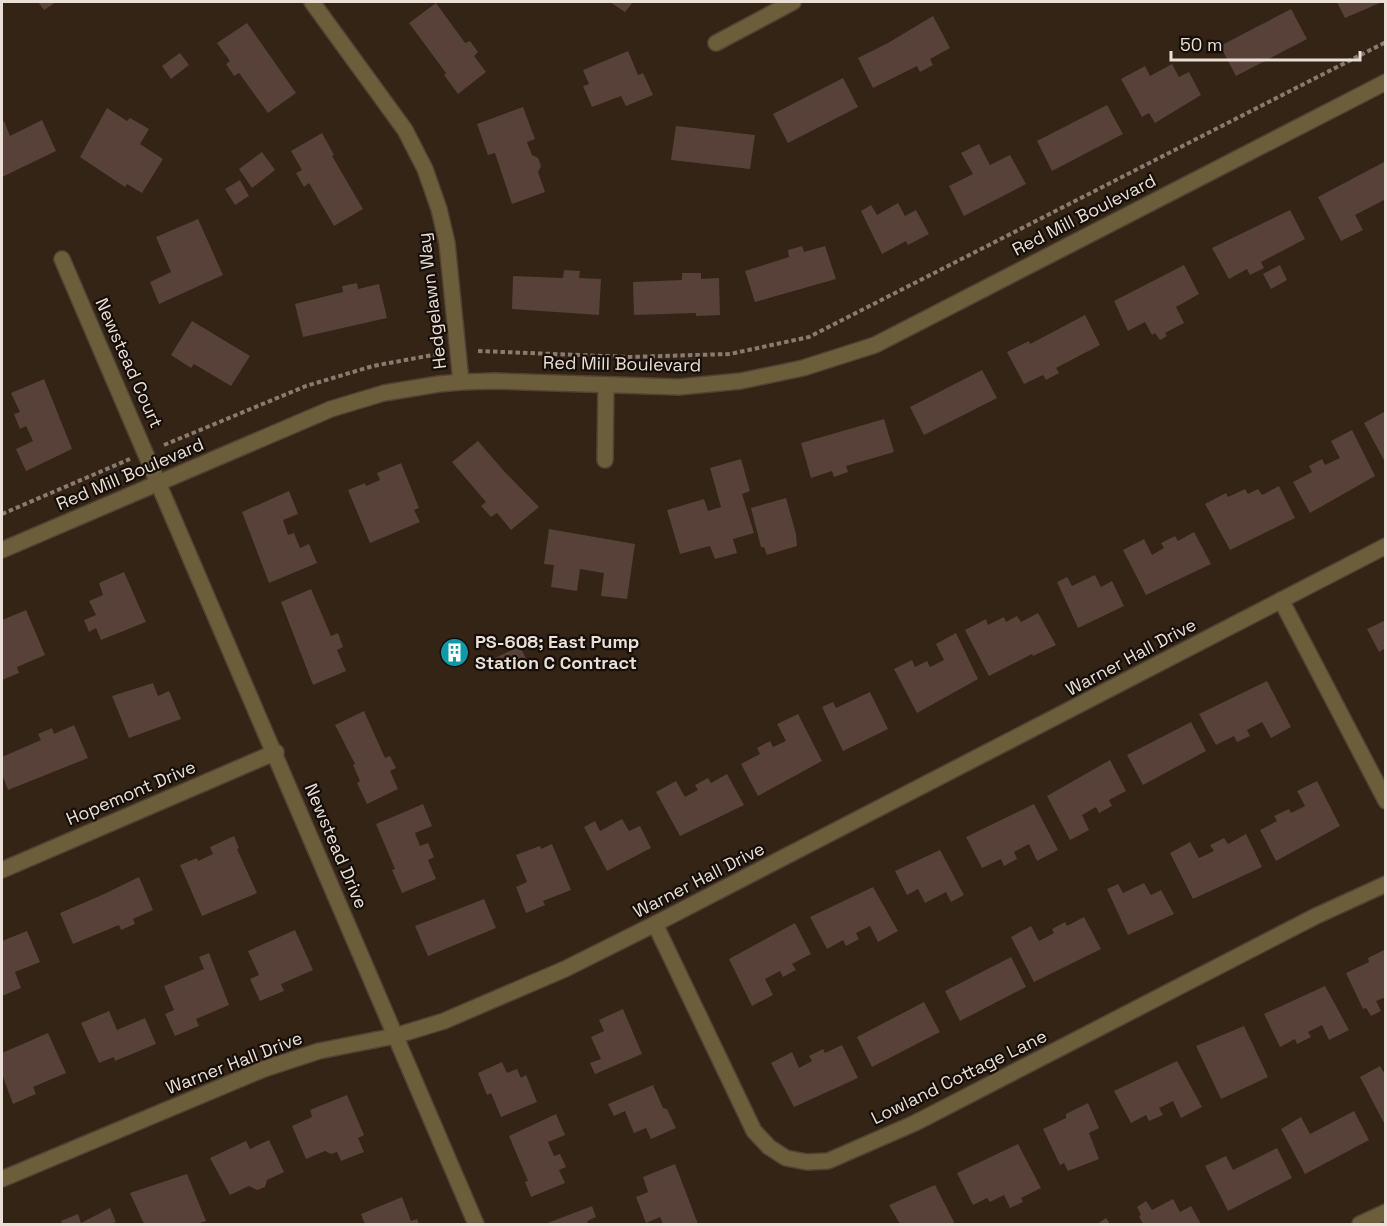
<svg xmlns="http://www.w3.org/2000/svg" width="1387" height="1226" font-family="'Space Grotesk',sans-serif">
<rect width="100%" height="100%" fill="#332415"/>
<g fill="#574139">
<path d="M38 2H56L44 10Z"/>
<path d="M610 2H633L625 12Z"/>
<path d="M1337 2H1382L1345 18Z"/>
<path d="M436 3 465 43 470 41 478 52 474 56 486 72 458 94 444 75 446 73 409 23Z"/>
<path d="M1291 9 1307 39 1236 76 1220 46Z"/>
<path d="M933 16 950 48 930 59 933 65 920 72 917 66 873 88 858 58 888 43Z"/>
<path d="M247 23 296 93 268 113 239 73 234 76 226 64 230 61 217 43Z"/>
<path d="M628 51 638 75 643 73 653 95 626 106 621 96 592 107 583 86 589 84 583 70Z"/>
<path d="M180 53 189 65 171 79 162 66Z"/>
<path d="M1172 64 1179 77 1189 72 1201 95 1155 123 1149 113 1142 117 1121 79 1145 66 1150 76Z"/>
<path d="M843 78 858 107 788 143 773 114Z"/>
<path d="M1107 105 1123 134 1052 171 1037 141Z"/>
<path d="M523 107 535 139 527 142 532 155 538 158 541 166 538 172 545 192 512 204 495 153 488 155 477 124Z"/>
<path d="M107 108 127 121 130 118 149 129 140 144 163 159 142 193 127 184 125 187 80 157Z"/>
<path d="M42 120 56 151 2 177V122L4 121 10 136Z"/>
<path d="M676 126 755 135 750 169 671 160Z"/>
<path d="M322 133 334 155 332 156 363 209 334 226 309 183 304 187 296 173 302 170 291 151Z"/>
<path d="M979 144 990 165 1010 155 1026 184 964 216 949 186 973 174 961 153Z"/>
<path d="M262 152 275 170 252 188 239 169Z"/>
<path d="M1386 161V199L1355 215 1363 230 1341 241 1318 197Z"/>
<path d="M240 180 249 196 235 205 225 189Z"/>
<path d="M898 203 905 216 916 210 929 234 908 245 906 241 882 254 861 211 871 205 877 215Z"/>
<path d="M1290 210 1305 239 1261 262 1264 268 1250 275 1247 269 1229 279 1212 248Z"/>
<path d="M198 219 223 275 159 304 150 282 171 272 156 237Z"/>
<path d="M802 246 804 252 825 246 836 279 755 302 745 271 789 257 788 250Z"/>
<path d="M1184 265 1199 294 1176 307 1184 323 1165 333 1167 336 1160 340 1155 333 1152 335 1145 322 1128 331 1114 301Z"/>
<path d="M1280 265 1287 280 1271 289 1263 274Z"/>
<path d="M564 270 580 271 579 278 601 279 599 315 512 309 513 276 563 278Z"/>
<path d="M682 273H701V279L719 278 720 315 696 316V313L634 315 633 282 682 280Z"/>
<path d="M357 283 358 289 379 284 387 318 303 337 295 304 343 292 342 286Z"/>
<path d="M1085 315 1100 345 1056 368 1059 373 1046 380 1043 375 1024 384 1007 352 1029 341 1030 344Z"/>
<path d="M192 321 250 356 231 386 194 364 191 368 171 355Z"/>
<path d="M982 370 997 398 924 435 910 407Z"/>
<path d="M44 379 72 449 26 471 16 449 33 441 26 426 20 429 14 414 20 412 11 393Z"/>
<path d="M1384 412 1386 414V464L1364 423Z"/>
<path d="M884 419 894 452 846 466 848 472 834 477 832 471 811 478 801 443Z"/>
<path d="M1352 430 1375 476 1310 513 1293 482 1312 472 1309 466 1322 459 1325 465 1340 458 1331 441Z"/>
<path d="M478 441 503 470 539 507 511 530 497 513 491 517 481 506 486 502 452 462Z"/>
<path d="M741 459 750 491 742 494 754 533 733 539 737 553 715 559 710 546 680 554 667 510 704 499 708 511 721 507 710 468Z"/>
<path d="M401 463 419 508 414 510 420 522 370 543 348 490 365 483 366 486 380 480 377 473Z"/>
<path d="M1279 486 1295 518 1230 550 1205 504 1226 493 1228 497 1245 489 1248 494 1258 489 1262 495Z"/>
<path d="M289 491 298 514 283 520 288 535 294 533 300 548 309 544 317 563 269 583 242 512Z"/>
<path d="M786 498 796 534 797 546 767 555 764 547H761L751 508Z"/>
<path d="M549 529 635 544 627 599 601 596 604 573 580 569 577 591 551 587 554 565 544 564Z"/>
<path d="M1194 532 1211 564 1146 595 1123 550 1144 539 1152 555 1164 548 1161 543 1175 536 1178 541Z"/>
<path d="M124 572 146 622 101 640 96 628 89 632 84 620 96 615 89 601 103 595 99 583Z"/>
<path d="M1095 575 1101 587 1112 581 1124 606 1078 628 1057 582 1067 577 1072 586Z"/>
<path d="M311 589 331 636 338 633 343 647 337 650 346 671 313 685 281 602Z"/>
<path d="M26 610 45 655 17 667 19 673 2 680V620Z"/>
<path d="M1038 613 1056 645 1033 656 1032 654 989 676 965 630 986 619 988 625 1004 617 1006 622 1017 616 1021 622Z"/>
<path d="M1386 620V648L1379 652 1367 629Z"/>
<path d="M956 633 978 679 917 713 894 669 912 660 915 667 927 661 930 667 944 660 936 644Z"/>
<path d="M459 640 466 656 449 664 442 648Z"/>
<path d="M520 646 527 661 502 672 495 658Z"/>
<path d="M1267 681 1291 727 1271 738 1262 722 1247 730 1250 736 1237 742 1234 736 1216 745 1199 714Z"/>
<path d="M153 683 158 696 169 691 181 719 129 738 112 696Z"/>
<path d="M870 692 888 729 843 751 822 707 833 702 836 708Z"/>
<path d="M364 711 385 758 390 756 396 768 390 771 398 789 367 804 357 783 360 781 353 765 355 764 335 725Z"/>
<path d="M798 714 822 761 758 796 741 764 760 754 757 748 770 741 773 747 786 741 777 724Z"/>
<path d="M1191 722 1206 751 1143 785 1127 755Z"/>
<path d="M74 725 88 758 8 790 2 774V757L41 740 38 734 52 728 54 734Z"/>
<path d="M1110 760 1126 791 1109 800 1112 806 1099 813 1096 807 1082 815 1089 830 1070 840 1047 796Z"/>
<path d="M727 774 744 805 680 836 656 792 676 781 685 797 698 790 695 785 708 778 711 783Z"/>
<path d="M1317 781 1340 826 1276 861 1260 830 1277 821 1274 816 1289 809 1291 813 1305 806 1297 791Z"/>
<path d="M423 804 432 826 415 833 420 846 428 843 434 857 428 860 436 879 402 893 392 870 395 869 376 824Z"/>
<path d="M1034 804 1058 850 1037 861 1029 844 1014 852 1017 859 1004 866 1001 859 982 868 966 837Z"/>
<path d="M622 819 629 831 640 826 651 848 607 871 584 827 595 821 600 831Z"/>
<path d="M1246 834 1262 867 1193 899 1170 853 1190 842 1199 858 1214 851 1210 845 1224 838 1228 844Z"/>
<path d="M234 836 239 848 237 849 257 893 202 916 180 865 197 858 198 861 213 854 210 847Z"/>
<path d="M552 844 571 890 543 901 545 905 526 913 516 887 527 882 516 855 540 846 541 849Z"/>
<path d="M940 850 964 895 951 902 946 892 925 903 918 889 907 895 895 871Z"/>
<path d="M139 877 153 910 133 919 135 924 121 930 119 925 73 944 60 913 102 895Z"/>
<path d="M1144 883 1151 895 1161 890 1174 914 1128 935 1107 889 1118 884 1123 893Z"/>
<path d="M873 887 898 931 878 942 870 926 856 933 859 939 846 946 843 940 827 949 810 917Z"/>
<path d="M484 899 496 928 428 956 415 926Z"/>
<path d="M1084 917 1101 949 1034 982 1011 937 1031 926 1039 941 1054 933 1052 929 1065 922 1067 926Z"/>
<path d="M795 923 811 954 792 964 796 970 783 977 780 971 765 979 773 995 752 1006 729 959Z"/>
<path d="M295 930 313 970 281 984 284 991 260 1001 250 979 259 975 248 951Z"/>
<path d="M27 931 40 962 15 972 21 988 2 996V941Z"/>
<path d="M1386 949V997L1376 1001 1381 1011 1371 1016 1366 1008 1363 1009 1346 973 1369 962 1368 958Z"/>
<path d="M209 953 229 1005 196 1019 199 1026 175 1036 165 1014 174 1010 164 986 204 969 199 957Z"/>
<path d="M1011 957 1026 987 960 1021 945 991Z"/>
<path d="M1325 986 1349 1030 1329 1040 1322 1025 1308 1032 1311 1037 1297 1044 1295 1039 1280 1047 1264 1014Z"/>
<path d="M924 1002 940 1032 872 1067 857 1037Z"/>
<path d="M623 1009 642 1054 595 1074 590 1063 601 1059 591 1037 604 1031 599 1020Z"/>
<path d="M109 1011 117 1030 145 1018 156 1044 115 1061 114 1057 99 1063 81 1023Z"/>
<path d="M1244 1026 1268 1077 1221 1099 1196 1046Z"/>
<path d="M48 1033 66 1073 33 1087 36 1094 13 1104 2 1074V1053Z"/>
<path d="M842 1045 858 1078 794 1107 771 1063 792 1052 799 1068 812 1061 809 1056 823 1049 825 1053Z"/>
<path d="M1177 1061 1202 1107 1181 1118 1173 1101 1159 1108 1163 1115 1149 1121 1146 1115 1131 1123 1114 1091Z"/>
<path d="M502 1062 507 1073 517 1069 521 1078 526 1075 537 1102 501 1117 491 1093 487 1095 478 1073Z"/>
<path d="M1380 1066 1386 1076V1122L1384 1123 1360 1077Z"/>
<path d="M653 1085 663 1108 667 1109 676 1128 651 1139 646 1128 634 1133 625 1111 614 1116 608 1104Z"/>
<path d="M347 1095 364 1135 358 1138 364 1152 341 1161 337 1152 331 1154 325 1151 306 1159 292 1126 312 1117 310 1110Z"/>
<path d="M1088 1103 1099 1128 1089 1133 1099 1159 1068 1171 1064 1163 1060 1165 1043 1129 1066 1118V1114Z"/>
<path d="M1354 1111 1369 1140 1305 1174 1281 1129 1301 1117 1310 1134Z"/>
<path d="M556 1114 565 1135 548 1142 554 1156 560 1154 566 1167 559 1170 565 1183 531 1197 525 1182 528 1181 509 1136Z"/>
<path d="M269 1140 284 1172 267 1180 265 1187 257 1190 249 1186 230 1195 210 1158 246 1141 250 1149Z"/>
<path d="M1018 1144 1041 1188 1021 1198 1023 1202 1010 1208 1004 1195 990 1202 987 1198 973 1205 957 1173Z"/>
<path d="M1277 1148 1292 1178 1228 1211 1205 1166 1226 1156 1233 1170Z"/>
<path d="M675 1164 698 1224H663L660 1217 646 1223 636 1197 648 1192 643 1177Z"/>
<path d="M187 1174 206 1221 197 1224H144L130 1193Z"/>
<path d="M935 1185 955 1224H913L912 1223 900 1224 889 1205Z"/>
<path d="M402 1197 411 1221 417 1219 419 1224H365L361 1214Z"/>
<path d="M1173 1199 1180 1212 1191 1206 1201 1224H1143L1139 1216 1141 1215 1137 1207 1146 1201 1152 1210Z"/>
<path d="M592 1206 596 1217 587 1221 589 1224H545Z"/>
<path d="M110 1208 116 1222 110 1224H62L61 1221 78 1214 81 1223Z"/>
<path d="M1106 1218 1110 1224H1097Z"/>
</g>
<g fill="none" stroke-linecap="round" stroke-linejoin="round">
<defs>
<g id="minor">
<path d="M312 2 405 130 425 169 439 209 447 243 461 382"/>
<path d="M716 43 793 2"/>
<path d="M62 259C203 580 338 903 476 1224"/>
<path d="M605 460 606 385"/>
<path d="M2 550 331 409 384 393 439 384 461 382 495 381 679 387 741 381 803 368 875 345 1386 82"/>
<path d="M1281 600 1386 801"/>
<path d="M2 870 276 752"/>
<path d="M655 924 754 1131 769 1147 786 1158 807 1162 828 1161 915 1123 1316 916 1386 884"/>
<path d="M2 1179 264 1069 319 1051 395 1036 444 1021 565 969 655 924 1386 546"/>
<path d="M1360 1224 1386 1212"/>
</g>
</defs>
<use href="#minor" stroke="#504234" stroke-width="18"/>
<g stroke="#897b6f" stroke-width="4" stroke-dasharray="4.5 3" stroke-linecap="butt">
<path d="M478 351 629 357 730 354 809 337 1386 42"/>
<path d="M164 445 306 386 373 366 438 354"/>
<path d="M2 514 130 459"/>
</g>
<use href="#minor" stroke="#6c5e3a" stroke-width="15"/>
</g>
<defs>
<symbol id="building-disc" viewBox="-11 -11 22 22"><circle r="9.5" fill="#0f9aa8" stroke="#160f09"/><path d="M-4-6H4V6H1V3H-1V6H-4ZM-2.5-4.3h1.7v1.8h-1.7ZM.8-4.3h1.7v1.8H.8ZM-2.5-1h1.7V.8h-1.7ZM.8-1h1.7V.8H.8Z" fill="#fff"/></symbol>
</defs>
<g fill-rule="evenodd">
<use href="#building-disc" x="438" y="636" width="33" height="33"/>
</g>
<g text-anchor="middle" stroke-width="4.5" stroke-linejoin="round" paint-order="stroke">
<g font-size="18" fill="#eadfd6" stroke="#160f09">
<text transform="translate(1084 215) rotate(-27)" y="6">Red Mill Boulevard</text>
<text transform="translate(432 301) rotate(-97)" y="6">Hedgelawn Way</text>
<text transform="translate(129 363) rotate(66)" y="6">Newstead Court</text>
<text transform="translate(622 364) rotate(1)" y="6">Red Mill Boulevard</text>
<text transform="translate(130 474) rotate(-23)" y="6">Red Mill Boulevard</text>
<text transform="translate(1131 657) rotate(-28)" y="6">Warner Hall Drive</text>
<text transform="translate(131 793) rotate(-23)" y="6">Hopemont Drive</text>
<text transform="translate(336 846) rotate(67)" y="6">Newstead Drive</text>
<text transform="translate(699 880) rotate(-27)" y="6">Warner Hall Drive</text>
<text transform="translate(234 1063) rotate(-21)" y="6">Warner Hall Drive</text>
<text transform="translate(959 1077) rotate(-26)" y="6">Lowland Cottage Lane</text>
</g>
<g font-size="18" font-weight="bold" fill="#eadfd6" stroke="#160f09" text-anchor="start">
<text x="475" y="648">PS-608; East Pump<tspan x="475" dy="21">Station C Contract</tspan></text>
</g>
</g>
<rect width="1387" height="1226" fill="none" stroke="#eadfd6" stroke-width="6"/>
<path d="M1171 51v9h189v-9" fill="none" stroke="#eadfd6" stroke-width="3"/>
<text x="1180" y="51" font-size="18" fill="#eadfd6" stroke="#160f09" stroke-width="4.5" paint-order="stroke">50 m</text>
</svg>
